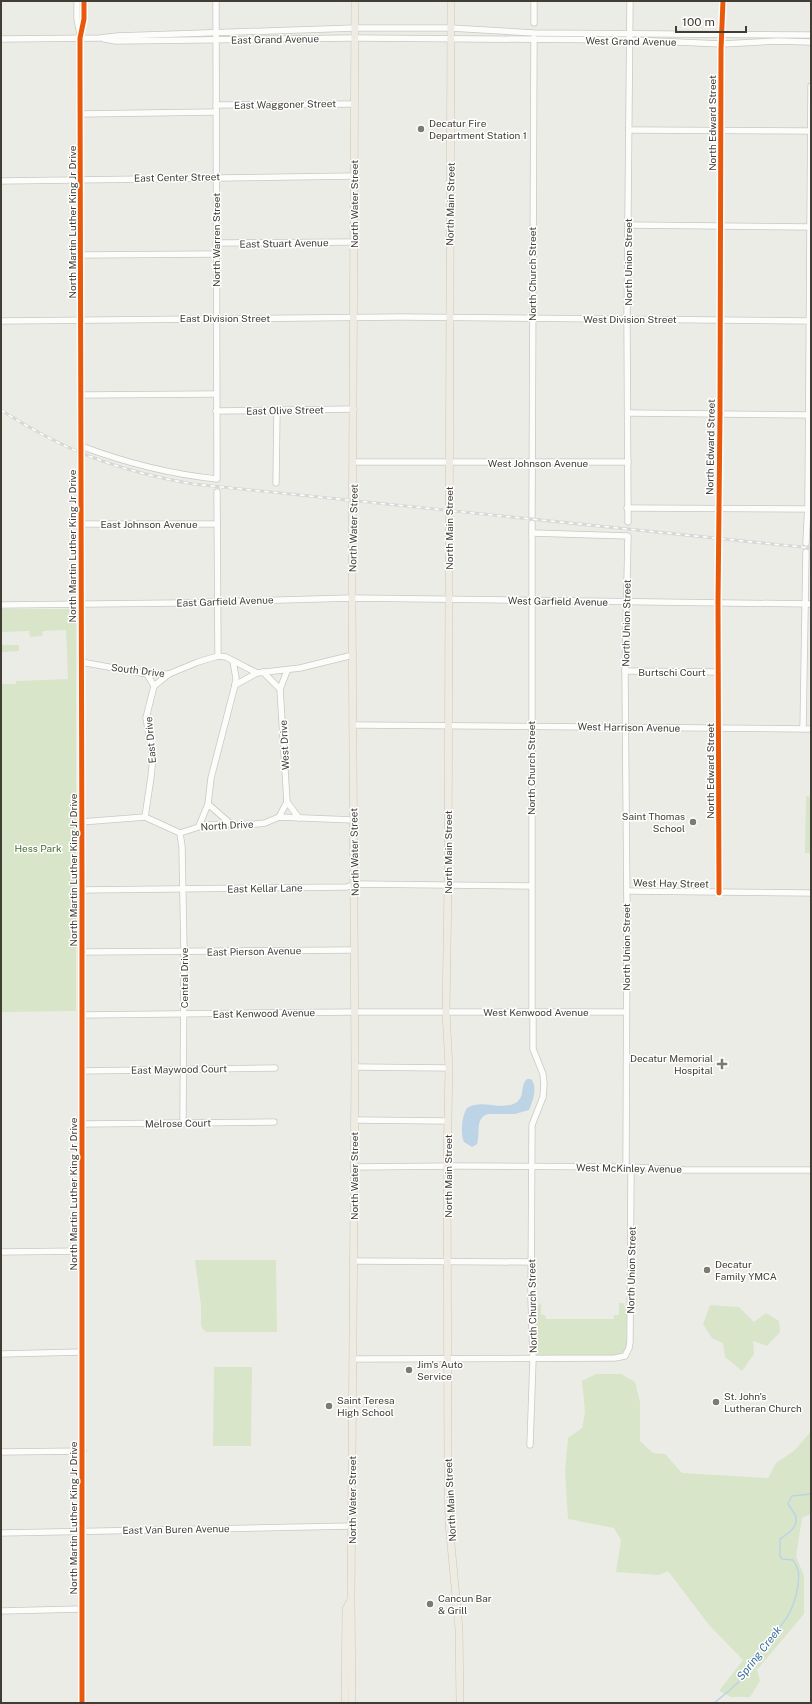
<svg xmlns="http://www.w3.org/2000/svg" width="812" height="1704" font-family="'Public Sans',sans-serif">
<rect width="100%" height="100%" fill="#ecece7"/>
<g fill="#d8e5c9">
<path d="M1 609H76V1011L1 1012V684H16V681L68 679 66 630 43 631 42 636 30 637 29 631 1 632Z"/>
<path d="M1 645H19V651L2 652 1 656Z"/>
<path d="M806 796 811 797V853H805Z"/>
<path d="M195 1260H276L277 1332H206L202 1328 201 1325V1305Z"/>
<path d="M541 1303V1315H545L546 1319H614V1315H619V1303H623L627 1310 626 1349 619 1355 538 1356 536 1354 535 1308Z"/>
<path d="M710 1305 739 1307 754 1322 766 1313 779 1321 780 1332 767 1346 753 1341 754 1354 742 1371 725 1357 723 1343 712 1338 703 1324Z"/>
<path d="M214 1367H252L251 1446H213Z"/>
<path d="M596 1374H621L635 1382 640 1402V1441L653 1453 665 1454 682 1473 768 1478 776 1463 795 1450 811 1431V1514L802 1518 796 1556 804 1576V1614L757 1670 760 1681 750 1697H731L719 1691 743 1660 709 1625 668 1571 659 1575 616 1572 621 1540 614 1528 568 1519 565 1471 568 1438 582 1428 585 1412 582 1381Z"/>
</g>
<path fill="#bcd4e6" d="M527 1079H531C538 1087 533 1101 529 1110L515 1114H488C474 1119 481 1133 477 1144L472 1147 464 1142C460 1134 462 1115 467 1108 482 1098 502 1112 517 1102 525 1096 520 1085 527 1079Z"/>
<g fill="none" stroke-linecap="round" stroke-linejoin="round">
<path stroke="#bcd4e6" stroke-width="1.5" d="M714 1703C724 1695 736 1686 744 1676 750 1668 753 1658 760 1650 780 1625 792 1620 798 1586 799 1575 800 1569 793 1560L782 1559 780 1556V1539C787 1534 798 1528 796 1517 795 1513 789 1507 788 1503L792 1496 811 1494"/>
<defs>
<g id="minor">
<path d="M77 1V19L80 34"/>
<path d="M534 23V1"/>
<path d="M1 39 100 38 117 36 355 28H451L534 33 811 35"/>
<path d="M104 39 116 41 354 38 630 40 722 44 778 41 811 42"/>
<path d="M216 105 354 104"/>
<path d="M80 114 216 112"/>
<path d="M629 130 811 131"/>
<path d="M1 181 354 176"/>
<path d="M628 225 811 227"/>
<path d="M216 243 353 242"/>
<path d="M81 255 216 254"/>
<path d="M1 321 401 317 811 321"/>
<path d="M81 395 216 394"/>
<path d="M216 411 354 409"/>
<path d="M628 413 811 415"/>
<path d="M81 446C126 463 169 474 217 479L216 1"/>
<path d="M354 462H628"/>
<path d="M276 483 277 410"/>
<path d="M217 492 218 656"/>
<path d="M627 508 811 509"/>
<path d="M532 516 534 38"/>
<path d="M628 522 627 319 630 1"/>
<path d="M81 524H217"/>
<path d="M532 533 628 536 625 671 627 913 626 1167"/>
<path d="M806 543 808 503 811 86"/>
<path d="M1 605 179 603 352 598 811 604"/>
<path d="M81 662 147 674H169L198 662 218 656 226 657 257 673 300 668 353 655"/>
<path d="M625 671 718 672"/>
<path d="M263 672 280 689"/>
<path d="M147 674 154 686"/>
<path d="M235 685 257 673"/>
<path d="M354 725 811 729"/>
<path d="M803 729 806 552"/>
<path d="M287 802 299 818"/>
<path d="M208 804 232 825"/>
<path d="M145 817 151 777 153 757 146 718 154 686 169 674"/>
<path d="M279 817 287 802 280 689 287 671"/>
<path d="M81 822 145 817 180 833 205 825 256 824 265 823 279 817 353 820"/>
<path d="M199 826 208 804 211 778 235 685 236 678 233 661"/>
<path d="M180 833 182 847 184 951 183 1122"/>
<path d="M82 890 347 887 355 884 531 886"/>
<path d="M627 891 811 893"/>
<path d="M719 893 718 602 720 414 721 49 723 1"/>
<path d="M82 952 354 950"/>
<path d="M532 1012V523"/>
<path d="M82 1015 355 1012H626"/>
<path d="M355 1067 449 1068"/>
<path d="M82 1071 275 1068"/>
<path d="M354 1120 448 1121"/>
<path d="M82 1124 274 1122"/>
<path d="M354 1167 456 1166 631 1167 685 1170H811"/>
<path d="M1 1252 82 1251"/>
<path d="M353 1261 531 1262"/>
<path d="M1 1354 82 1352"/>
<path d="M353 1359 615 1358 625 1356 629 1348 630 1342 631 1167"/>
<path d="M530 1445 533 1359 531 1298 532 1125 543 1097 544 1084 543 1074 533 1049V1012"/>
<path d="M1 1452 83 1451"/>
<path d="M1 1533 352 1526"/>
<path d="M1 1611 81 1609"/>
<path d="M82 1703V890L80 79V38L84 19V1"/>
</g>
<g id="major">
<path d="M451 1 448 885 446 1012 449 1068 447 1166 448 1475 449 1523 459 1629 460 1703"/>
<path d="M345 1703 346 1609 351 1600"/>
<path d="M352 1703 351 1599 355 1067 352 598 355 1"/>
</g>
</defs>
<use href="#minor" stroke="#c9c8c3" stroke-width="7"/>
<use href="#major" stroke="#cdc8b7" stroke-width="8"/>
<use href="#minor" stroke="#fcfcfb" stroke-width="5.5"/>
<use href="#major" stroke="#eeebe3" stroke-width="7"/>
<defs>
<path id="rail" d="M1 410C64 451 119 471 193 484L811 548"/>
</defs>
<use href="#rail" stroke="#d8d8d7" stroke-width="3"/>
<use href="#rail" stroke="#fff" stroke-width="1.5" stroke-dasharray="4.5" stroke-linecap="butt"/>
<defs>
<g id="cycleway">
<path d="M719 893 718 602 720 414 721 49 723 1"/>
<path d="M82 1703V890L80 79V38L84 19V1"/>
</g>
</defs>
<use href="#cycleway" stroke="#fff" stroke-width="8"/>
<use href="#cycleway" stroke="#e8590c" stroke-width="5"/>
</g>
<g fill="#7d7a73" stroke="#fff" stroke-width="1.5">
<circle cx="421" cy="129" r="4"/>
<circle cx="693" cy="822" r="4"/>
<path d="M720 1058h4v4h4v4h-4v4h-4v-4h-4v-4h4z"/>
<circle cx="707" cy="1270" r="4"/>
<circle cx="409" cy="1370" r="4"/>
<circle cx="716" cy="1402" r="4"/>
<circle cx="329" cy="1406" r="4"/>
<circle cx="430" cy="1604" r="4"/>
</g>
<g text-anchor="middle" stroke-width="3" stroke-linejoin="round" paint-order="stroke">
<g font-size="10" fill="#413d35" stroke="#fff">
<text transform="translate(275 39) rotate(-1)" y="4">East Grand Avenue</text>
<text transform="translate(631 41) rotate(1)" y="4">West Grand Avenue</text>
<text transform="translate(285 104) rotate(-1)" y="4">East Waggoner Street</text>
<text transform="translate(712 123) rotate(-90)" y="4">North Edward Street</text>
<text transform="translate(177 177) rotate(-1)" y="4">East Center Street</text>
<text transform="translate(354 204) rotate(-90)" y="4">North Water Street</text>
<text transform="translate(450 204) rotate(-89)" y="4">North Main Street</text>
<text transform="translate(72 222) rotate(-90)" y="4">North Martin Luther King Jr Drive</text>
<text transform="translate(216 240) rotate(-90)" y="4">North Warren Street</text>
<text transform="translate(284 243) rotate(-1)" y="4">East Stuart Avenue</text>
<text transform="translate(628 262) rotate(-90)" y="4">North Union Street</text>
<text transform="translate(532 274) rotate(-90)" y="4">North Church Street</text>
<text x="225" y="322">East Division Street</text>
<text x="630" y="323">West Division Street</text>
<text transform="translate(285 410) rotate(-1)" y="4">East Olive Street</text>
<text transform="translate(710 447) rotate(-89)" y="4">North Edward Street</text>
<text x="538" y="467">West Johnson Avenue</text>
<text x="149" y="528">East Johnson Avenue</text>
<text transform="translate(353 528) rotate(-89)" y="4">North Water Street</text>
<text transform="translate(449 528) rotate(-90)" y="4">North Main Street</text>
<text transform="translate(72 546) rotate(-90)" y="4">North Martin Luther King Jr Drive</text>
<text transform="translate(225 601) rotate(-2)" y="4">East Garfield Avenue</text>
<text transform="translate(558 601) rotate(1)" y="4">West Garfield Avenue</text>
<text transform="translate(626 623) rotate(-89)" y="4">North Union Street</text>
<text transform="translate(138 670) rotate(7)" y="4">South Drive</text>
<text x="672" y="676">Burtschi Court</text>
<text transform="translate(629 727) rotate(1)" y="4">West Harrison Avenue</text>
<text transform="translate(150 740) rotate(-95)" y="4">East Drive</text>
<text transform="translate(284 745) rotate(-93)" y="4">West Drive</text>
<text transform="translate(531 768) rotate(-90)" y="4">North Church Street</text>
<text transform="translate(710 771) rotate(-90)" y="4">North Edward Street</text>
<text transform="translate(227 825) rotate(-3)" y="4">North Drive</text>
<text transform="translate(354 852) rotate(-91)" y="4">North Water Street</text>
<text transform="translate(448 852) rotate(-90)" y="4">North Main Street</text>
<text transform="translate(73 870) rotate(-90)" y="4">North Martin Luther King Jr Drive</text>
<text transform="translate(671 883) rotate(1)" y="4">West Hay Street</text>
<text transform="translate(265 888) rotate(-1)" y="4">East Kellar Lane</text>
<text transform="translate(626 947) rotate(-90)" y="4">North Union Street</text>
<text transform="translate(254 951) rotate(-1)" y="4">East Pierson Avenue</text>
<text transform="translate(184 978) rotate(-90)" y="4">Central Drive</text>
<text x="536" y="1016">West Kenwood Avenue</text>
<text transform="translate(264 1013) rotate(-1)" y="4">East Kenwood Avenue</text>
<text transform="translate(179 1069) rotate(-1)" y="4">East Maywood Court</text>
<text transform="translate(178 1123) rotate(-1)" y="4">Melrose Court</text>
<text transform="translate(629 1168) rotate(1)" y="4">West McKinley Avenue</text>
<text transform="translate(354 1176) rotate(-90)" y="4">North Water Street</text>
<text transform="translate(448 1176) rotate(-90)" y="4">North Main Street</text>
<text transform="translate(73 1194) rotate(-90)" y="4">North Martin Luther King Jr Drive</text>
<text transform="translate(631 1270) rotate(-89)" y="4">North Union Street</text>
<text transform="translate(532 1306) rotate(-91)" y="4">North Church Street</text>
<text transform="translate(352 1500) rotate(-90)" y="4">North Water Street</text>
<text transform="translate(450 1500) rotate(-93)" y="4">North Main Street</text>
<text transform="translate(73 1518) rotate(-90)" y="4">North Martin Luther King Jr Drive</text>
<text transform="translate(176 1529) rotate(-1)" y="4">East Van Buren Avenue</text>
</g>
<g font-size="10" fill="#413d35" stroke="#fff" text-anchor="start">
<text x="429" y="127">Decatur Fire<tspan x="429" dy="12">Department Station 1</tspan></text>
<text x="685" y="820" text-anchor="end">Saint Thomas<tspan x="685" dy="12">School</tspan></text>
<text x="713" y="1062" text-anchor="end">Decatur Memorial<tspan x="713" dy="12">Hospital</tspan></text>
<text x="715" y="1268">Decatur<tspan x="715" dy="12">Family YMCA</tspan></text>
<text x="417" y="1368">Jim's Auto<tspan x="417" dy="12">Service</tspan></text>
<text x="724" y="1400">St. John's<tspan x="724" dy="12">Lutheran Church</tspan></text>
<text x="337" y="1404">Saint Teresa<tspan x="337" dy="12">High School</tspan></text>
<text x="438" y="1602">Cancun Bar<tspan x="438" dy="12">&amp; Grill</tspan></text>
</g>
<g font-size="10" fill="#436b30" stroke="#fff">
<text x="38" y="852">Hess Park</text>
</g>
<g font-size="11" font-style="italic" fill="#3c709f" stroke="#fff">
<text transform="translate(759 1653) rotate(-52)" y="4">Spring Creek</text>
</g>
</g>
<rect width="812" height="1704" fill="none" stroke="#413d35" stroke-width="4"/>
<path d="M676 26v6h70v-6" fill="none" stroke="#413d35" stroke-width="2"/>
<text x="682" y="26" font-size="12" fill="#413d35" stroke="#ffffff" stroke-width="3" paint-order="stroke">100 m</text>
</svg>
